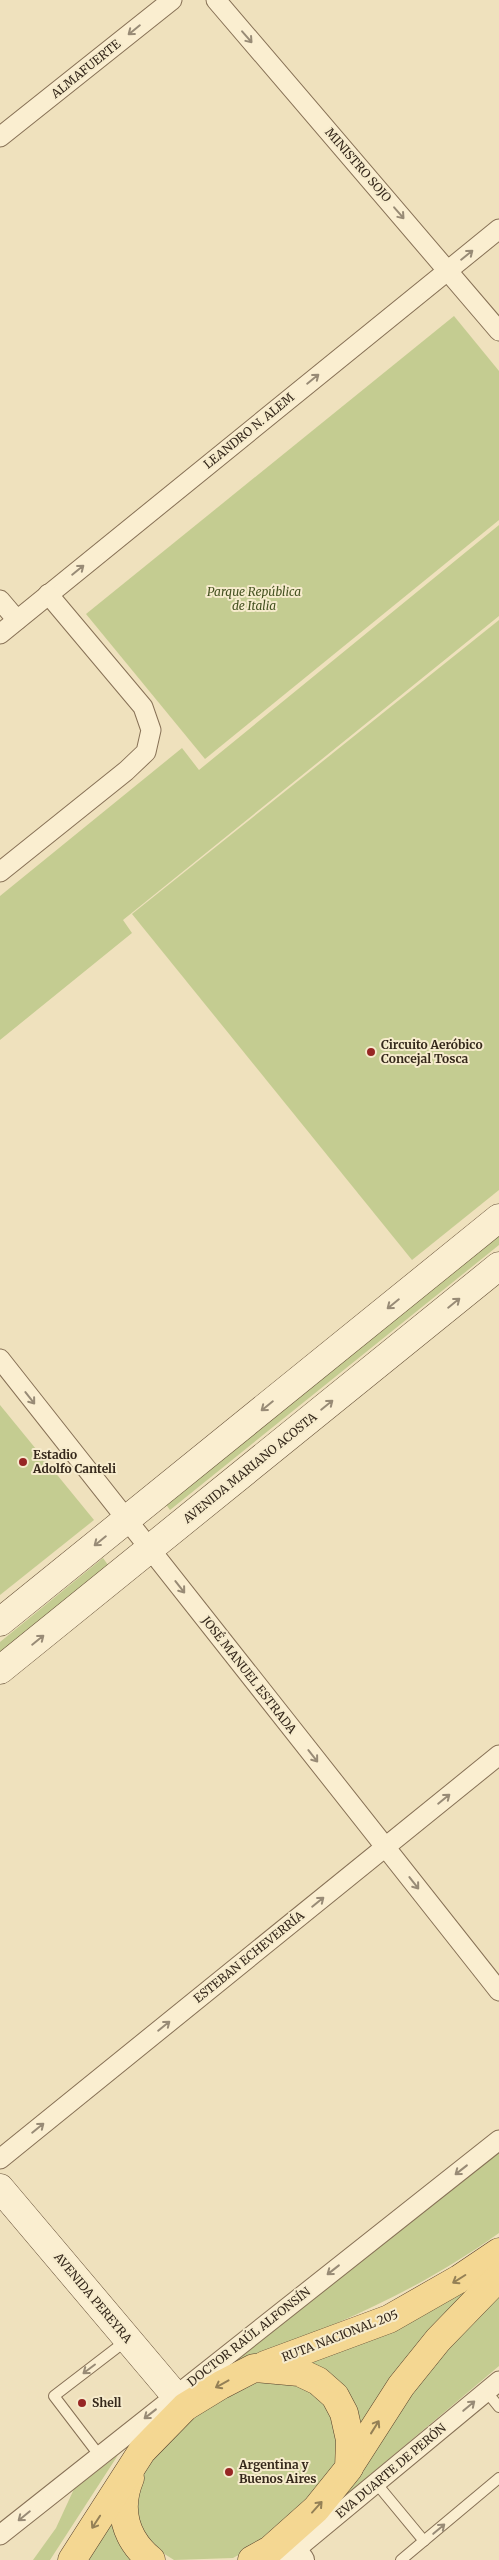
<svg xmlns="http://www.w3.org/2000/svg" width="499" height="2560" font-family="Merriweather,serif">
<rect width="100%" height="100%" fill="#efe1bd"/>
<g fill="#c4cc91">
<path d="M454 316 499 371V520L205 759 86 614Z"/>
<path d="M499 525V616L123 920 132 933 0 1040V896L182 748 199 770Z"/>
<path d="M499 620V1190L412 1260 132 914Z"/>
<path d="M499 1234V1245L170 1510 165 1503Z"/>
<path d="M0 1405 94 1520 0 1595Z"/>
<path d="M103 1558 108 1565 0 1652V1642Z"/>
<path d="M499 2151V2233C415 2293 329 2329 232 2364Z"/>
<path d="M479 2275 357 2443V2425L285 2364Z"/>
<path d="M499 2285V2366L332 2507 413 2384Z"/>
<path d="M270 2379 299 2386 319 2397 332 2414 338 2436V2459L327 2481 266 2540 233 2558 174 2560 147 2543 138 2522V2482L151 2457 177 2429 240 2384Z"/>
<path d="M118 2455 50 2560H33L56 2528 74 2489Z"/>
<path d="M114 2511 134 2560H83Z"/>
</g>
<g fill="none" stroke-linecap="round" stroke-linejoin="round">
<defs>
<g id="service">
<path d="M486 2391 499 2407"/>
<path d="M99 2455 54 2396 127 2340"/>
<path d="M376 2483 424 2541"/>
<path d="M401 2560 499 2478"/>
</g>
<g id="minor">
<path d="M216 0 499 331"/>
<path d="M0 137 172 0"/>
<path d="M0 600 17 620"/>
<path d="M0 634 499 229"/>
<path d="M0 872 126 771 146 752 151 730 143 707 48 594"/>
<path d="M0 1359 499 1991"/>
<path d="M0 2159 499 1755"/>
<path d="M0 2535 499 2140"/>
<path d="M283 2560 499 2381"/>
</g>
<path id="tertiary" d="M285 2538 302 2560"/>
<g id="secondary">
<path d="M0 1622 499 1218"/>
<path d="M0 1670 499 1266"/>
<path d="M0 2188 185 2407"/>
</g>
<g id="primary">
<path d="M265 2365 389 2319 459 2279 499 2252"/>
<path d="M349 2467 401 2386 438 2340 499 2277"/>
<path d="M130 2478C117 2509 125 2539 151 2560"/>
<path d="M72 2560 142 2451 185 2407 221 2385 254 2368 299 2372 318 2381 335 2396 344 2413 350 2440 349 2468 316 2509 270 2550 252 2560"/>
</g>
</defs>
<use href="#service" stroke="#877156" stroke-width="12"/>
<use href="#minor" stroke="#877156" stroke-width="21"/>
<use href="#tertiary" stroke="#877156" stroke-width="26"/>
<use href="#secondary" stroke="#685239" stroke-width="29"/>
<use href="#primary" stroke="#543e2a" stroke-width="29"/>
<use href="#service" stroke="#faeed0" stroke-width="10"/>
<use href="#minor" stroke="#faeed0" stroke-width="19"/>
<use href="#tertiary" stroke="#faeed0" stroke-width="24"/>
<use href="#secondary" stroke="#faeed0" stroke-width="28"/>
<use href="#primary" stroke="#f4d792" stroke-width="28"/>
</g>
<defs><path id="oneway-shaft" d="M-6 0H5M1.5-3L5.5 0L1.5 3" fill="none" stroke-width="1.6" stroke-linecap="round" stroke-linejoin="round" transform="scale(1.25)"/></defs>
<g stroke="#988b76">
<use href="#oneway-shaft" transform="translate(134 30) rotate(141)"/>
<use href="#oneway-shaft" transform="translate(247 37) rotate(49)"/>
<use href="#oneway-shaft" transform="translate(399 213) rotate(49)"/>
<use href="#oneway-shaft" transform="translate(467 255) rotate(-39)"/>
<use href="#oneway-shaft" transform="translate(313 379) rotate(-39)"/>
<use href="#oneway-shaft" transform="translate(78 570) rotate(-39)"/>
<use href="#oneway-shaft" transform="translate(454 1303) rotate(-39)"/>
<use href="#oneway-shaft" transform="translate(393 1304) rotate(141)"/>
<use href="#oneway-shaft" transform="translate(30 1398) rotate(52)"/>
<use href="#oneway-shaft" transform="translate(327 1405) rotate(-39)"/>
<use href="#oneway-shaft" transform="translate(267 1406) rotate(141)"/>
<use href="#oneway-shaft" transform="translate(100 1541) rotate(141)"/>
<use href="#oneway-shaft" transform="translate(180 1587) rotate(52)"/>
<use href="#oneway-shaft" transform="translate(38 1640) rotate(-39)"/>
<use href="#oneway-shaft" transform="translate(313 1756) rotate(52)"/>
<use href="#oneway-shaft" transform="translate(444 1799) rotate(-39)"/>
<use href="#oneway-shaft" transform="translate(414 1883) rotate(52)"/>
<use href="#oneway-shaft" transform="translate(318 1902) rotate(-39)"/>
<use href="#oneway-shaft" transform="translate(164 2026) rotate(-39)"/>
<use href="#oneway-shaft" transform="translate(38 2128) rotate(-39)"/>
<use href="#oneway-shaft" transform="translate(461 2170) rotate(142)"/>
<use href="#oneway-shaft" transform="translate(333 2270) rotate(142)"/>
<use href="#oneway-shaft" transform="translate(89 2369) rotate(143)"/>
<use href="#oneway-shaft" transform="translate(469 2406) rotate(-40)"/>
<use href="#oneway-shaft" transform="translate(150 2414) rotate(142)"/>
<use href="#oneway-shaft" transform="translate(24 2516) rotate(141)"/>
<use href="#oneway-shaft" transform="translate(439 2529) rotate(-40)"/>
</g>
<g stroke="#948056">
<use href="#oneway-shaft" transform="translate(459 2279) rotate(148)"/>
<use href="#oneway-shaft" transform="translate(222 2384) rotate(151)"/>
<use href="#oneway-shaft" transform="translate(375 2427) rotate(-58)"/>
<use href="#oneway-shaft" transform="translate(317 2507) rotate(-48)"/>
<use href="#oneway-shaft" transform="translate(96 2522) rotate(123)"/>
</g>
<g fill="#972624" stroke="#f6ebcc" stroke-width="2">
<circle cx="371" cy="1052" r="5"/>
<circle cx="23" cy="1462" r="5"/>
<circle cx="82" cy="2403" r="5"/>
<circle cx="229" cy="2472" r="5"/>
</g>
<g text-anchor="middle" stroke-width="4" stroke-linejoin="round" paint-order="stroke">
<g font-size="12" fill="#35281b" stroke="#f6ebcc">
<text transform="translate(86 69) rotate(-39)" y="4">ALMAFUERTE</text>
<text transform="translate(358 165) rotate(49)" y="4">MINISTRO SOJO</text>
<text transform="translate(249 431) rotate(-39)" y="4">LEANDRO N. ALEM</text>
<text transform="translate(250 1468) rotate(-39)" y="4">AVENIDA MARIANO ACOSTA</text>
<text transform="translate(249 1675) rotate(52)" y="4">JOSÉ MANUEL ESTRADA</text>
<text transform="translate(249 1957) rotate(-39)" y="4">ESTEBAN ECHEVERRÍA</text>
<text transform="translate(93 2298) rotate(50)" y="4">AVENIDA PEREYRA</text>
<text transform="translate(340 2336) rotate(-21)" y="4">RUTA NACIONAL 205</text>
<text transform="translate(249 2337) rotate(-38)" y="4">DOCTOR RAÚL ALFONSÍN</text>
<text transform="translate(391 2471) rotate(-40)" y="4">EVA DUARTE DE PERÓN</text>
</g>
<g font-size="12" font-style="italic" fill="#455221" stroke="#f6ebcc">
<text x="254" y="596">Parque República<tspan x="254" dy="14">de Italia</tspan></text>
</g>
<g font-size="12" font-weight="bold" fill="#35281b" stroke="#f6ebcc" text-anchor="start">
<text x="381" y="1049">Circuito Aeróbico<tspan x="381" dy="14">Concejal Tosca</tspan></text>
<text x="33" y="1459">Estadio<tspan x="33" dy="14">Adolfo Canteli</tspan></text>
<text x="92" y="2407">Shell</text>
<text x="239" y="2469">Argentina y<tspan x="239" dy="14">Buenos Aires</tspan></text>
</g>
</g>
</svg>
